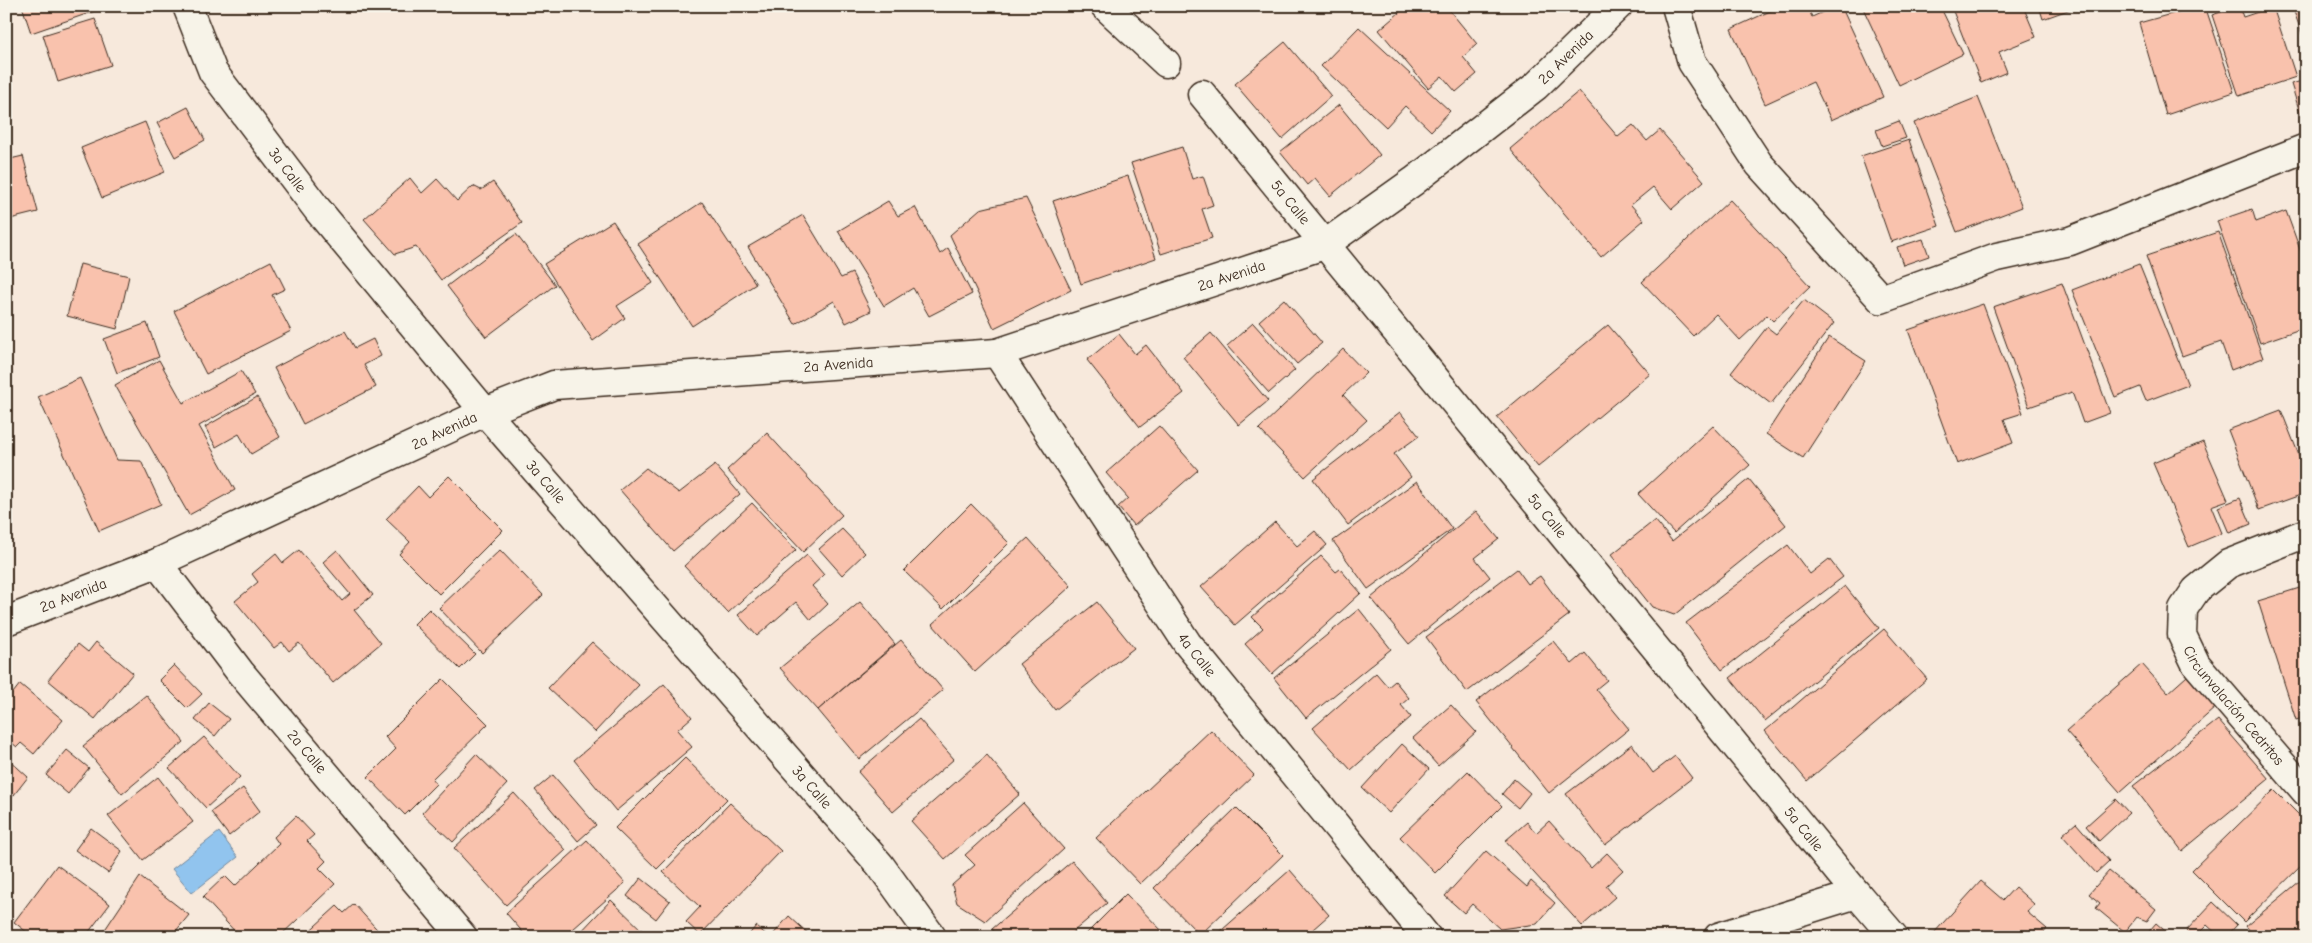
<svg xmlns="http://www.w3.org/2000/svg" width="2312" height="943" font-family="'Comic Neue',sans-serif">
<rect width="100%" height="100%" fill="#f7e9dc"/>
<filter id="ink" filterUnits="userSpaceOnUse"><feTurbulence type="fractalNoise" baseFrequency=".02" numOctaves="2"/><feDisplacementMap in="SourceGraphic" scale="10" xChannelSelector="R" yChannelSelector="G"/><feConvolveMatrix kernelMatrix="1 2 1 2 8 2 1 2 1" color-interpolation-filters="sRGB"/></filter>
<g filter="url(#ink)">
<path fill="#91c4ee" stroke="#6f869b" d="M219 832 238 857 192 893 172 869Z"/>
<g fill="#f9c2ad" stroke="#3b2a1e">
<path d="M22 6H97L98 10 31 33Z"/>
<path d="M1407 6H1446L1477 44 1463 57 1477 74 1456 92 1442 76 1428 88 1379 30Z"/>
<path d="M1781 6H1807L1812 17 1836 6H1841L1883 97 1831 120 1813 82 1765 104 1731 29Z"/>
<path d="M1862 6H1940L1963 54 1899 85Z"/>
<path d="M1951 6H2023L2036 37 1999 52 2007 72 1981 83Z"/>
<path d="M2039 6H2079L2043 19Z"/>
<path d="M2200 6H2205L2234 92 2166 115 2139 23Z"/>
<path d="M2239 6 2243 17 2273 7 2296 77 2239 96 2212 15Z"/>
<path d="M2292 6H2306V45Z"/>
<path d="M95 19 111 65 58 82 43 35Z"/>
<path d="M1359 27 1450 111 1431 131 1405 106 1386 127 1321 66Z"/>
<path d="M1285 42 1331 96 1282 139 1235 84Z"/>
<path d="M2306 80V115L2301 116 2291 84Z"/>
<path d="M1579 91 1618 137 1633 125 1647 141 1660 130 1704 181 1672 209 1653 187 1631 205 1644 220 1601 257 1510 149Z"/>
<path d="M1978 97 2022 207 1957 232 1914 123Z"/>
<path d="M1339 105 1380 155 1330 196 1315 178 1307 185 1280 152Z"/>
<path d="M188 107 205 140 175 157 157 123Z"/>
<path d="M1899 121 1906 138 1882 146 1876 130Z"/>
<path d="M145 122 165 172 102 198 81 148Z"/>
<path d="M1909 140 1939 226 1891 242 1861 156Z"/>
<path d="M1182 147 1192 179 1203 176 1213 205 1202 209 1212 238 1161 254 1131 163Z"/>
<path d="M23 156 38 212 6 220V160Z"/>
<path d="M1128 176 1156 258 1081 284 1053 201Z"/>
<path d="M410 178 422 193 437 179 457 201 473 186 481 190 493 182 522 223 441 280 416 247 395 254 364 219Z"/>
<path d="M1026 198 1071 290 994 328 950 235 980 209Z"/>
<path d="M1730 200 1810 286 1773 321 1767 315 1740 340 1716 314 1693 336 1642 282Z"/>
<path d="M888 201 898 216 915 207 940 254 948 248 972 294 929 316 913 288 884 306 838 231Z"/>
<path d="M702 202 756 284 692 326 638 244Z"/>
<path d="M2252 209 2256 222 2286 211 2306 266V327L2260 343 2217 221Z"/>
<path d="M803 215 841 278 852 273 871 311 846 323 834 301 795 324 748 247Z"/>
<path d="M613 221 653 283 617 306 625 318 593 341 544 264Z"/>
<path d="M2218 232 2263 358 2231 370 2221 342 2182 356 2146 256Z"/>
<path d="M516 234 555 285 486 337 447 286Z"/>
<path d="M1923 239 1929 256 1903 265 1897 247Z"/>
<path d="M271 261 285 289 272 295 291 331 206 374 174 311Z"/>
<path d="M80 264 129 276 117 329 67 316Z"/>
<path d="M2139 264 2188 385 2146 401 2140 387 2115 397 2072 290Z"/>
<path d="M2062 283 2110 413 2083 423 2072 392 2029 407 1993 307Z"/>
<path d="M1284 299 1322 343 1297 364 1259 321Z"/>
<path d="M1804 300 1834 323 1771 404 1731 373 1767 327 1776 334Z"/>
<path d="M1983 304 2023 413 2004 419 2013 443 1957 464 1908 330Z"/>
<path d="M147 323 159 357 117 373 104 339Z"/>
<path d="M1253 323 1295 370 1269 393 1227 346Z"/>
<path d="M1608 325 1650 374 1538 467 1497 417Z"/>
<path d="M345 331 355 348 373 339 381 356 364 365 376 387 303 424 274 368Z"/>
<path d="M1211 333 1268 401 1239 425 1183 357Z"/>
<path d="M1119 334 1135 354 1146 345 1184 393 1140 427 1087 360Z"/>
<path d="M1829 337 1866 361 1803 458 1766 434Z"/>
<path d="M1343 349 1366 373 1343 395 1367 420 1305 477 1259 429Z"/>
<path d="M159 360 183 403 241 371 255 394 199 426 235 490 189 515 115 385Z"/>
<path d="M80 378 117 460 141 461 161 504 99 531 38 397Z"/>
<path d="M257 397 280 437 251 454 239 434 216 447 205 427Z"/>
<path d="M2281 410 2306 473V493L2259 510 2228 430Z"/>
<path d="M1400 412 1419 436 1394 454 1411 477 1348 525 1313 479Z"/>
<path d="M1159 426 1198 470 1134 526 1118 507 1128 498 1106 473Z"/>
<path d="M1713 426 1750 465 1674 533 1638 494Z"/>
<path d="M767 433 842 515 803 552 727 470Z"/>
<path d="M2203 442 2228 500 2211 506 2222 533 2189 547 2153 463Z"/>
<path d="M715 465 740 494 673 551 620 490 646 468 679 493Z"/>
<path d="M449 476 503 530 439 594 399 554 410 542 386 519 418 486 428 497Z"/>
<path d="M1749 479 1786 525 1674 615 1652 607 1611 555 1655 520 1672 541Z"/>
<path d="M1417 481 1452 529 1368 589 1333 541Z"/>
<path d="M2240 498 2251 524 2229 533 2218 507Z"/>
<path d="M752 503 796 550 728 613 684 566Z"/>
<path d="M971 504 1009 543 943 609 904 571Z"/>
<path d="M1476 511 1499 539 1475 558 1490 577 1409 644 1371 598Z"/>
<path d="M1275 522 1297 546 1315 531 1327 545 1235 625 1201 587Z"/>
<path d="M842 529 865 553 842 575 819 549Z"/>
<path d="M1028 538 1071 586 975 672 932 624Z"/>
<path d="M1788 545 1810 574 1829 559 1843 577 1722 670 1686 623Z"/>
<path d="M299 550 342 601 350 594 323 562 337 550 373 595 354 610 381 643 333 683 299 643 289 651 282 642 274 648 235 601 258 582 252 574 276 554 283 563Z"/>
<path d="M500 550 543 595 482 653 439 608Z"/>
<path d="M807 555 824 575 812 586 828 604 811 620 796 602 757 636 738 615Z"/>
<path d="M1321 556 1336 572 1340 569 1361 593 1272 674 1245 644 1263 628 1252 617Z"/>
<path d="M1517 569 1528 584 1540 576 1569 615 1467 692 1426 637Z"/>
<path d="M1845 586 1879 628 1765 721 1730 678Z"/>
<path d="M2306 586V717L2296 720 2258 601Z"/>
<path d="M860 602 895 644 818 710 780 668Z"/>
<path d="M1097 602 1134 648 1055 710 1019 664Z"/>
<path d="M429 609 475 654 460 669 414 624Z"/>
<path d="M1359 609 1391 649 1306 718 1274 678Z"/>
<path d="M1884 629 1927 679 1807 781 1765 731Z"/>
<path d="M901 640 943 690 859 759 818 710Z"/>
<path d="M1553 641 1572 664 1585 653 1607 680 1596 689 1629 729 1549 793 1476 702Z"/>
<path d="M96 642 133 673 95 719 48 680 78 644 88 652Z"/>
<path d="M592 642 639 685 595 732 548 688Z"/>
<path d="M2142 664 2168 693 2187 676 2215 708 2120 792 2066 731Z"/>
<path d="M174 665 202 694 187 708 159 680Z"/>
<path d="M1376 673 1388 687 1395 681 1409 698 1401 705 1411 717 1351 770 1313 728Z"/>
<path d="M443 679 488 724 432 779 436 784 405 815 368 777 396 749 385 737Z"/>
<path d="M20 684 63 720 34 754 21 743 17 747 6 738V687L13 693Z"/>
<path d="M664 684 692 717 677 730 692 747 616 811 574 760Z"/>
<path d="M146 695 184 742 122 794 83 746Z"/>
<path d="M209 703 229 719 215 736 195 720Z"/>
<path d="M1451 705 1476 732 1438 766 1413 738Z"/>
<path d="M919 719 954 759 893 812 858 772Z"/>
<path d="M2218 720 2269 779 2182 851 2133 786Z"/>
<path d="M1211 730 1254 775 1140 884 1096 838Z"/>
<path d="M204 737 240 777 206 808 169 768Z"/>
<path d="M1402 744 1429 769 1389 813 1362 788Z"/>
<path d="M1632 744 1653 773 1675 756 1692 778 1605 845 1566 794Z"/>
<path d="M67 750 89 768 68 794 46 775Z"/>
<path d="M476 754 507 784 453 842 422 813Z"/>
<path d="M987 755 1020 794 945 859 911 821Z"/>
<path d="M7 758 28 777 10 800 6 797Z"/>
<path d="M685 758 727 799 657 869 615 828Z"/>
<path d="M1468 771 1502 806 1435 873 1400 837Z"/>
<path d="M553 775 596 825 578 841 535 790Z"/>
<path d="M158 777 193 822 143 860 108 816Z"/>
<path d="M1514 779 1530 793 1518 808 1502 794Z"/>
<path d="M243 788 260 811 229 836 211 812Z"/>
<path d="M2274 790 2306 822V861L2244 922 2192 870Z"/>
<path d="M514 793 566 850 506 905 454 848Z"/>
<path d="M2116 799 2129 813 2099 841 2086 826Z"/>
<path d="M730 803 781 851 700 935 686 922 700 907 663 872Z"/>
<path d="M1023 803 1064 849 985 921 957 903 952 885 975 865 965 855Z"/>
<path d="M1236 808 1283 855 1200 935 1154 888Z"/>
<path d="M296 816 314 835 307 841 326 861 319 868 335 884 279 937H240L203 897 225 876 235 886 279 844 274 837Z"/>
<path d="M1549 821 1591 868 1607 853 1623 870 1606 886 1615 897 1582 926 1505 841 1527 822 1536 833Z"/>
<path d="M2076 823 2109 861 2096 873 2062 835Z"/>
<path d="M91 828 122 851 108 873 75 850Z"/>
<path d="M587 840 625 883 564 937H527L506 913Z"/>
<path d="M1486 851 1527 887 1531 881 1555 903 1537 924 1500 929 1472 904 1464 913 1445 896Z"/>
<path d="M1072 861 1107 903 1067 937H999L992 929Z"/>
<path d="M57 865 110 904 85 937H33L14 922Z"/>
<path d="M1290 870 1329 915 1304 937H1214Z"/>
<path d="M2109 871 2156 909 2147 921 2137 917 2125 932 2096 908 2100 903 2089 894Z"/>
<path d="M2306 876V937H2255L2246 926Z"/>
<path d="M140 877 189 915 171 937H100Z"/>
<path d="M641 878 670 901 656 919 627 896Z"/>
<path d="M1981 881 2003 900 2015 887 2034 904 2027 912 2047 929 2040 937H1936L1933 934Z"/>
<path d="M1126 894 1168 937H1083Z"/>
<path d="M611 900 649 937H576Z"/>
<path d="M2213 902 2237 925 2226 937H2220L2207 925 2195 937H2192L2186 931Z"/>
<path d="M354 904 384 937 304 936 337 906 344 913Z"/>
<path d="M789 916 812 937H771Z"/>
<path d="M2156 923 2172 937H2144Z"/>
<path d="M756 926 769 937H747Z"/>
</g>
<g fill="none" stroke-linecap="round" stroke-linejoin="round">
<defs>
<g id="minor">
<path id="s1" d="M187 6 213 72 317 209 485 412 880 865 932 937"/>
<path d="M1105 6 1166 63"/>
<path d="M1676 6 1692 62 1759 164 1881 299 1997 257 2070 241 2306 148"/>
<path id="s2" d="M1202 94 1857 894 1894 937"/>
<path id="s3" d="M997 353 1187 643 1427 937"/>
<path id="s4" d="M2306 533 2228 564 2196 590 2183 609 2182 635 2196 664 2306 792"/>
<path id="s5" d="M157 563 240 672 463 937"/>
<path id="s6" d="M6 621 157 563 485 412 554 385 997 353 1324 245 1414 181 1536 86 1618 6"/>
<path d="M1718 937 1857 894"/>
</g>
</defs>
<use href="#minor" stroke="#3b2a1e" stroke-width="31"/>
<use href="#minor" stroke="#f7f3e8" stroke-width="28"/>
</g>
</g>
<g text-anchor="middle" stroke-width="4" stroke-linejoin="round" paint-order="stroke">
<g font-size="15" fill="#3b2a1e" stroke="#f7f3e8">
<text dy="5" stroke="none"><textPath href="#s6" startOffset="1692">2a Avenida</textPath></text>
<text dy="5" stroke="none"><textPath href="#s1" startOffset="194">3a Calle</textPath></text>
<text dy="5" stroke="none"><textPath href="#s2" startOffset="140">5a Calle</textPath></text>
<text dy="5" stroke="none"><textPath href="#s6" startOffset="1288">2a Avenida</textPath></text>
<text dy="5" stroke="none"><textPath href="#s6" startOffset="882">2a Avenida</textPath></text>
<text dy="5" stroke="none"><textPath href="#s6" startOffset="478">2a Avenida</textPath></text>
<text dy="5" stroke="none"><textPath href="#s1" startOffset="599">3a Calle</textPath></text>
<text dy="5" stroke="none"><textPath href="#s2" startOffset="545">5a Calle</textPath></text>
<text dy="5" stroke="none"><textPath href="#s6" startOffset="72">2a Avenida</textPath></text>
<text dy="5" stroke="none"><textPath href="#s3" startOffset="362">4a Calle</textPath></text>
<text dy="5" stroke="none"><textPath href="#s4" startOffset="262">Circunvalación Cedritos</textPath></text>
<text dy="5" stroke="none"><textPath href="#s5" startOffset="241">2a Calle</textPath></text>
<text dy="5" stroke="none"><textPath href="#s1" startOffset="1004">3a Calle</textPath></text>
<text dy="5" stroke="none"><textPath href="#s2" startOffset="950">5a Calle</textPath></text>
</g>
</g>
<rect width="2312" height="943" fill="none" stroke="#f7f3e8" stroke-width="25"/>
<rect x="12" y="12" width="2287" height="918" fill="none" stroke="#3b2a1e" stroke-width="2" filter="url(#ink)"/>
</svg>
